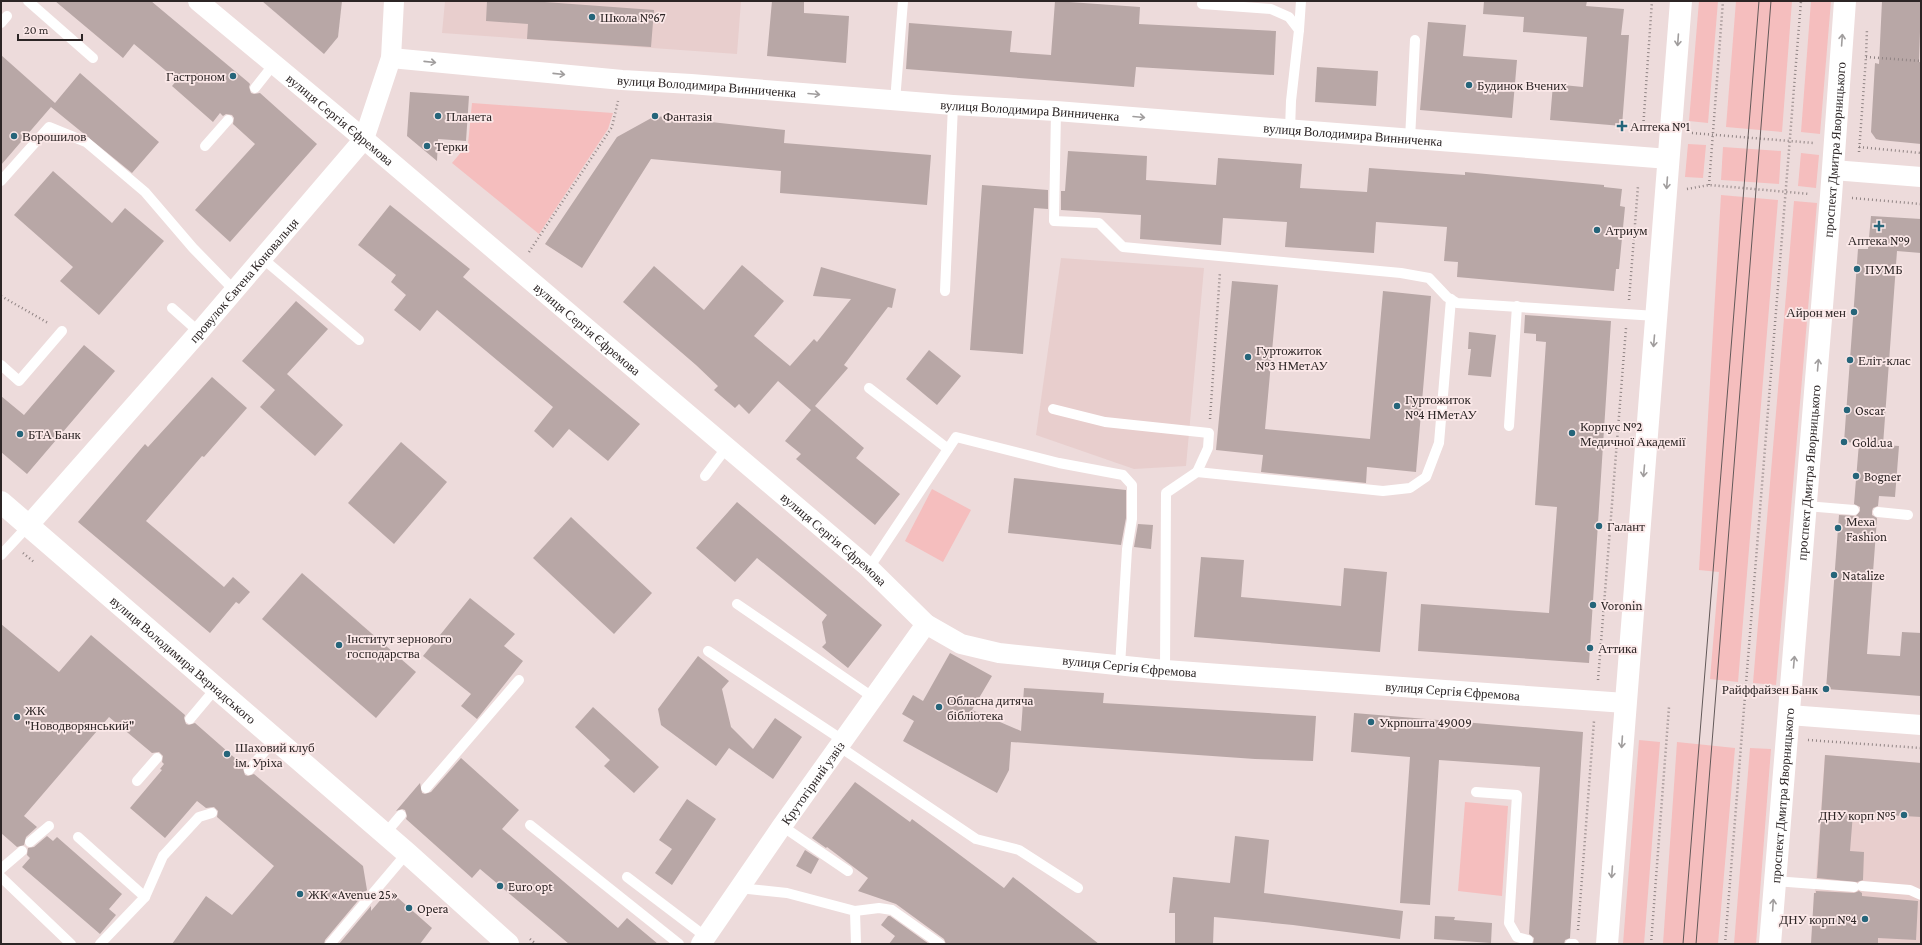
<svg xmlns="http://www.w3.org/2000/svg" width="1922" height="945" font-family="'Crimson Pro',serif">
<rect width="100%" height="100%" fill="#eddbdb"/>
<g fill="#e8cecd">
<path d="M445 1H741L737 54 442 33Z"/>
<path d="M1061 258 1204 268 1186 466 1134 469 1036 435Z"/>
<path d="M1825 755 1921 763V944H1811Z"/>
</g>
<g fill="#f5bebe">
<path d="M1699 1H1718L1708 123 1689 121Z"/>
<path d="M1736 1H1792L1782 132 1726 127Z"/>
<path d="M1811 1H1831L1820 134 1801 132Z"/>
<path d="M472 103 613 113 608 129 539 234 452 163 468 144Z"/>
<path d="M1688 144 1706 145 1703 178 1685 177Z"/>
<path d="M1723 147 1781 151 1779 184 1721 180Z"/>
<path d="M1801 153 1819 155 1816 188 1798 186Z"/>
<path d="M1721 195 1778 200 1738 682 1710 679 1719 572 1699 570Z"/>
<path d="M1794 201 1817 203 1776 685 1753 683Z"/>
<path d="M932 489 971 510 943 562 905 541Z"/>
<path d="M1639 740 1660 742 1644 944H1623Z"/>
<path d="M1677 742 1735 748 1718 944H1663Z"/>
<path d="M1750 748 1771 749 1756 944H1734Z"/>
<path d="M1465 802 1508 806 1502 896 1458 891Z"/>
</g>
<g fill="#b8a7a6">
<path d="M55 1H151L248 82 250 84 249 87 251 93 254 94 260 93 317 144 230 242 195 210 255 144 233 124 234 118 232 115 226 114 223 116 220 113 213 122 172 86 177 80 134 44 123 58Z"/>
<path d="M262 1H342L338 37 324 54Z"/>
<path d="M487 1H531L654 10 651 47 527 39 528 24 486 21Z"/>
<path d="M772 1H804V13L849 16 846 63 767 56Z"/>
<path d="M1055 1 1140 7 1139 24 1276 31 1274 75 1136 67 1134 87 906 69 909 23 1012 31 1010 52 1051 55Z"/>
<path d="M1484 1H1587L1586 6 1624 9 1621 35H1629L1622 126 1550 120 1553 84 1583 87 1587 37 1523 32 1524 17 1483 14Z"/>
<path d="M1882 1H1921L1919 62H1921V144L1880 140 1876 139 1871 132 1875 63 1879 64Z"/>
<path d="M1428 22 1466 25 1463 56 1517 60 1512 118 1420 110Z"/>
<path d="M1 55 55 103 80 73 159 142 132 173 51 107 1 165Z"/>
<path d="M1317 67 1378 71 1376 106 1315 102Z"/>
<path d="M410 92 469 96 466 141 438 139 437 161 407 136Z"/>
<path d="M655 116 785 130 784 143 931 155 927 205 780 193 781 171 651 159 582 268 545 244 617 137Z"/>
<path d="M1068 151 1147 156 1146 180 1216 185 1218 158 1302 164 1300 188 1367 192 1369 168 1465 175V172L1604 185V187L1622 189 1620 206 1625 207 1619 269H1616L1614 291 1457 277 1458 262 1444 261 1447 227 1376 222 1374 253 1285 247 1287 222 1223 218 1221 245 1140 239 1141 215 1061 210V191H1065Z"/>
<path d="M53 171 112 223 125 208 164 241 99 315 60 281 73 267 14 215Z"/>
<path d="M982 185 1048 190V209L1034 208 1023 354 970 350Z"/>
<path d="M390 205 470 269 463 277 640 424 608 461 569 429 553 448 534 431 553 407 437 310 420 331 394 310 406 295 391 282 396 275 358 245Z"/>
<path d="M1871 216 1921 219V253L1897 251 1883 445 1899 446 1895 497 1879 496 1878 506 1873 508 1872 511V515L1877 518 1867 654 1900 656 1902 632 1921 633V696L1826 689 1839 515 1856 516 1860 511V507L1854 504 1859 443 1844 442 1858 249H1868Z"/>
<path d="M742 265 784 301 754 336 790 366 814 339 817 342 851 299 813 296 821 267 896 289 892 308 888 307 844 365 848 368 815 406 864 448 856 458 900 494 875 525 796 459 801 454 785 441 811 410 778 381 749 414 739 404 735 408 714 390 718 386 696 365 623 302 654 266 704 310Z"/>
<path d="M1232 281 1278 285 1265 429 1370 439 1383 291 1431 296 1416 472 1367 467 1366 483 1261 472 1263 455 1216 450Z"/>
<path d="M296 301 328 329 287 374 343 425 315 456 260 407 275 390 242 361Z"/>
<path d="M1525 315 1611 321 1589 663 1418 651 1421 604 1549 613 1557 507 1535 505 1546 342 1536 341V334L1524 333Z"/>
<path d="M1469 332 1496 335 1491 377 1468 375 1471 349H1468Z"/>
<path d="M84 345 115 371 27 474 1 452V396L24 415Z"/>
<path d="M929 350 961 376 937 405 906 379Z"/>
<path d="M212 377 247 408 204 457 202 456 146 521 224 587 233 577 250 592 239 604 236 602 210 633 78 522 145 444 148 447Z"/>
<path d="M401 442 447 482 394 544 348 503Z"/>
<path d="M1014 478 1126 490V518L1121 545 1008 533Z"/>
<path d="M737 502 882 625 848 668 822 647 826 643 822 622 827 615 757 558 735 582 696 548Z"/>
<path d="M571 517 652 593 614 634 533 558Z"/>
<path d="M1138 524 1153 525 1151 549 1134 547Z"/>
<path d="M1201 557 1244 560 1241 597 1341 606 1344 568 1387 572 1380 652 1194 637Z"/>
<path d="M302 573 416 672 376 718 262 619Z"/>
<path d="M470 598 515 634 504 646 523 661 477 719 461 706 471 694 423 656Z"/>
<path d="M1 624 59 672 91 635 185 715 184 718 186 724 189 725 195 723 244 766 243 769 245 775 248 776 254 774 363 866 367 890 325 940 324 944H172L206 896 232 915 274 866 217 817 218 811 214 807 206 808 197 801 165 838 130 808 162 770 160 769 164 764 162 762 163 756 159 752 152 753 109 717 24 816 37 827 26 837 24 845 17 847 1 833Z"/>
<path d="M950 653 992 676 972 710 1021 731 1024 688 1104 693 1103 703 1316 716 1313 761 1255 759 1011 742 1009 770 997 793 903 741 914 721 902 714 913 695 923 701Z"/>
<path d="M698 656 729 681 722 689 731 727 753 749 775 718 802 737 773 779 729 748 716 766 661 725 658 709Z"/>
<path d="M593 707 659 767 634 793 604 766 610 760 575 727Z"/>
<path d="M1354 713 1583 732 1570 938 1565 940 1564 944H1533L1534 938 1529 934 1540 767 1439 760 1430 905 1400 903 1410 757 1351 752Z"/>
<path d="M1825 755 1921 763V817L1853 813 1850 851 1864 852 1863 880 1857 882 1817 878Z"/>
<path d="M461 758 519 810 502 829 618 928 627 918 658 944H569L480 869 472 878 406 819 407 816 405 810 402 809 396 811 420 783 422 793 425 794 431 792Z"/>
<path d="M855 782 910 822 912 819 1004 888 1013 877 1099 944H946L944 939 896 904 858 891 868 878 827 847 826 848 812 838Z"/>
<path d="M687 799 716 819 672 885 655 873 672 849 659 840Z"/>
<path d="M47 836 53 841 57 837 122 894 109 909 116 915 100 934 22 867 30 858 27 855 28 848 34 847Z"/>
<path d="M1235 836 1269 840 1264 893 1403 911 1400 939 1293 925 1214 917 1213 944H1175V913H1169L1173 877 1230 883Z"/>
<path d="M805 850 819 859 811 874 796 866Z"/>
<path d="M389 890 432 928 420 944H339L371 906V911Z"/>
<path d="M1816 891 1854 893 1859 891 1862 893V896L1918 901 1916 940 1878 938V944H1811L1814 893H1816Z"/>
<path d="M888 916H890L929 944H889L895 936 881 925Z"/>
<path d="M1435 916 1455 917 1454 920 1492 923 1491 943 1434 939Z"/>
</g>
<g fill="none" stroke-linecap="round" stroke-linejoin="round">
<g stroke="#908484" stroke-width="2.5" stroke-dasharray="1 3" stroke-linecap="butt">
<path d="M1866 57 1921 61"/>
<path d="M1643 129 1652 1"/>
<path d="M1692 133 1814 143"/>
<path d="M1859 147 1921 153"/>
<path d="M1859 152 1866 57 1867 29"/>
<path d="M1709 185 1723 1"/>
<path d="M1687 189 1709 185 1810 194"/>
<path d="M1852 198 1921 204"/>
<path d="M529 252 612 127 618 101"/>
<path d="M1 296 48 323"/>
<path d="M1629 300 1638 186"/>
<path d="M1210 419 1220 272"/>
<path d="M23 553 34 562"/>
<path d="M1598 680 1626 328"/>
<path d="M1808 740 1921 748"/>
<path d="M1578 930 1594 721"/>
<path d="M530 939 536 944"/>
<path d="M1651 944 1669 707"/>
<path d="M1725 944 1801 1"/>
</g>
<g stroke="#fff" stroke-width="10">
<path d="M28 1 93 58"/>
<path d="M1202 4 1271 9 1289 17 1299 30 1291 101 1290 130"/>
<path d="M1 23 7 16"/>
<path d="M1299 30 1301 1"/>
<path d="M255 88 274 64"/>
<path d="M895 101 903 1"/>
<path d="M1056 111 1054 221 1099 223 1123 247 1401 273 1429 278 1447 297 1457 303 1656 316"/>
<path d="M1410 139 1415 40"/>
<path d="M205 146 228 120"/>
<path d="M1 181 49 127 86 142 145 192 193 248 235 291"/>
<path d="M262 258 359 340"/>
<path d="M945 291 953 105"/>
<path d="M172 308 199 332"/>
<path d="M1 365 19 381 62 331"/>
<path d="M869 388 948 449"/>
<path d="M1053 409 1105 422 1209 433 1208 448 1197 472 1166 493 1165 670"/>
<path d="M1509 426 1517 306"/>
<path d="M1197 472 1383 491 1410 488 1426 477 1439 443 1451 299"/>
<path d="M705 476 727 447"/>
<path d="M1806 506 1854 510"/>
<path d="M1878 512 1908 515"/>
<path d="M1 555 28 526"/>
<path d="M869 568 956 437 1059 463 1123 475 1132 485V519L1127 549 1120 666"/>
<path d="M737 604 874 698"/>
<path d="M708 651 844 741"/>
<path d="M190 719 216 688"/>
<path d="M840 747 976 839 1019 850 1078 888"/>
<path d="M249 770 275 739"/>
<path d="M137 781 157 758"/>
<path d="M426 788 519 680"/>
<path d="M1476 792 1517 795 1509 923 1517 937 1528 940"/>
<path d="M530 825 679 944"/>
<path d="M782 826 848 871"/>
<path d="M384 835 401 815"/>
<path d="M78 837 145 897"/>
<path d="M30 842 49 826"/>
<path d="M1 869 22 851"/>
<path d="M1 877 71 944"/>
<path d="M627 877 706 937"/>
<path d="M1775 881 1854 887"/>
<path d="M1862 886 1910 890 1921 895"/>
<path d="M739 888 787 893 855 911 856 944"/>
<path d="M855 911 879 908 892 910 940 944"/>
<path d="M100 944 145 897 163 856 199 817 212 813"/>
<path d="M330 944 407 853"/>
<path d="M1570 944H1574"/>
</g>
<g stroke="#fff" stroke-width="20">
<path id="s1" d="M198 1 364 139 869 568 926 624 961 644 999 653 1165 670 1625 703"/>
<path id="s2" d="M391 58 622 80 691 84 953 105 1056 111 1669 159"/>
<path d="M1833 170 1921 177"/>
<path id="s3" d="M28 526 199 332 364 139 391 58 394 1"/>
<path d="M1789 715 1921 725"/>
<path id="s4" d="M701 944 782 826 926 624"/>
</g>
<path stroke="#fff" stroke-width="22" id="s5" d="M1 502 407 853 508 944"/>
<g stroke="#fff" stroke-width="22">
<path d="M1607 944 1681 1"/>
<path id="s6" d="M1770 944 1831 196 1845 1"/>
</g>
<g stroke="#635959" stroke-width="1">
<path d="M1683 944 1759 1"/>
<path d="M1696 944 1771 1"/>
</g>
</g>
<defs><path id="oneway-shaft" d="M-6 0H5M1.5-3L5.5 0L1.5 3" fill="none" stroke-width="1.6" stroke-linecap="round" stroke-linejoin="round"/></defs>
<g stroke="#a09d9d">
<use href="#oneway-shaft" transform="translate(1678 40) rotate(94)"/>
<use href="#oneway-shaft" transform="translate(1842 40) rotate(-86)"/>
<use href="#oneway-shaft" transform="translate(430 62) rotate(6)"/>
<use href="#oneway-shaft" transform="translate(559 74) rotate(6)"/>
<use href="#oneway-shaft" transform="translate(814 94) rotate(5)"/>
<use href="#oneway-shaft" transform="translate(1139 117) rotate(5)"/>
<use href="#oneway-shaft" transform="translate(1667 183) rotate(94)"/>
<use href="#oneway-shaft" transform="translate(1654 341) rotate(95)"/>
<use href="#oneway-shaft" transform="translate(1818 365) rotate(-85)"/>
<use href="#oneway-shaft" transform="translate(1644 471) rotate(95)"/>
<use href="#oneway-shaft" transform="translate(1794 662) rotate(-85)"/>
<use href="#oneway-shaft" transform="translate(1622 742) rotate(94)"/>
<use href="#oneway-shaft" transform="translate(1612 872) rotate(94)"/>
<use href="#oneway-shaft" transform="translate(1773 905) rotate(-86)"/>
</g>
<g fill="#25657a" stroke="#fbe8e8" stroke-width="1.5">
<circle cx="592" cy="17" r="4"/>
<circle cx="233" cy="76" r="4"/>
<circle cx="1469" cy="85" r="4"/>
<circle cx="438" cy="116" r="4"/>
<circle cx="655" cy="116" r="4"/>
<path d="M1620 120h4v4h4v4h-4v4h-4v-4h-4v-4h4z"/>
<circle cx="14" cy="136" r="4"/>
<circle cx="427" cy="146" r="4"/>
<path d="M1877 220h4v4h4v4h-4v4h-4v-4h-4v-4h4z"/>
<circle cx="1597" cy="230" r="4"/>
<circle cx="1857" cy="269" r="4"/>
<circle cx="1854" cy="312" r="4"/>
<circle cx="1248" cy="357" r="4"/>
<circle cx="1850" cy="360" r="4"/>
<circle cx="1397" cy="406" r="4"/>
<circle cx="1847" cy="410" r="4"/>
<circle cx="1572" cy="433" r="4"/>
<circle cx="20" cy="434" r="4"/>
<circle cx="1844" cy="442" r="4"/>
<circle cx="1856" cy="476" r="4"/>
<circle cx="1599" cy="526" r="4"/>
<circle cx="1838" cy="528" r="4"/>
<circle cx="1834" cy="575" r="4"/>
<circle cx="1593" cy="605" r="4"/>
<circle cx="339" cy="645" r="4"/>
<circle cx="1590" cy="648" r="4"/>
<circle cx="1826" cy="689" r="4"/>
<circle cx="939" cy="707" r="4"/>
<circle cx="17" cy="717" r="4"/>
<circle cx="1371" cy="722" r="4"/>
<circle cx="227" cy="754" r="4"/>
<circle cx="1904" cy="815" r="4"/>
<circle cx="500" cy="886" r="4"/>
<circle cx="300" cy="894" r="4"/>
<circle cx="409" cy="908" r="4"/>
<circle cx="1865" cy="919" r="4"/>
</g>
<g text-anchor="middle" stroke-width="3.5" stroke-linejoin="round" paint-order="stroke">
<g font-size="13" fill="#2c2525" stroke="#fbe8e8" text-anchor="start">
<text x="600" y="22">Школа №67</text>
<text x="225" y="81" text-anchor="end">Гастроном</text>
<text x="1477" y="90">Будинок Вчених</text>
<text x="446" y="121">Планета</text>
<text x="663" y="121">Фантазія</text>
<text x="1630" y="131">Аптека №1</text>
<text x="22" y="141">Ворошилов</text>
<text x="435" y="151">Терки</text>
<text x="1605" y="235">Атриум</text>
<text x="1879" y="245" text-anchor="middle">Аптека №9</text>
<text x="1865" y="274">ПУМБ</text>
<text x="1846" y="317" text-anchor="end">Айрон мен</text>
<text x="1256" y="355">Гуртожиток<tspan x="1256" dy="15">№3 НМетАУ</tspan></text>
<text x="1858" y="365">Еліт-клас</text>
<text x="1405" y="404">Гуртожиток<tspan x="1405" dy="15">№4 НМетАУ</tspan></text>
<text x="1855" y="415">Oscar</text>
<text x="1580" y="431">Корпус №2<tspan x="1580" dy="15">Медичної Академії</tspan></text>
<text x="28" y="439">БТА Банк</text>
<text x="1852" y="447">Gold.ua</text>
<text x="1864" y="481">Bogner</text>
<text x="1846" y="526">Меха<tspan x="1846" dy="15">Fashion</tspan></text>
<text x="1607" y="531">Галант</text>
<text x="1842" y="580">Natalize</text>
<text x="1601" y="610">Voronin</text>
<text x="347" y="643">Інститут зернового<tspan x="347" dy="15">господарства</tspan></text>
<text x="1598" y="653">Аттика</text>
<text x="1818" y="694" text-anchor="end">Райффайзен Банк</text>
<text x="947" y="705">Обласна дитяча<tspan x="947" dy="15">бібліотека</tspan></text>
<text x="25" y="715">ЖК<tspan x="25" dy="15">"Новодворянський"</tspan></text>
<text x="1379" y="727">Укрпошта 49009</text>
<text x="235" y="752">Шаховий клуб<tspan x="235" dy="15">ім. Уріха</tspan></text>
<text x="1896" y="820" text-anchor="end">ДНУ корп №5</text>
<text x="508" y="891">Euro opt</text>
<text x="308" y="899">ЖК «Avenue 25»</text>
<text x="417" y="913">Opera</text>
<text x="1857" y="924" text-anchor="end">ДНУ корп №4</text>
</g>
<g font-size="13" fill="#2c2525" stroke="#fbe8e8">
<text dy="5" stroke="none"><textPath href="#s2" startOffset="317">вулиця Володимира Винниченка</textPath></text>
<text dy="5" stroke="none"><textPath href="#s2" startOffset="641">вулиця Володимира Винниченка</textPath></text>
<text dy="5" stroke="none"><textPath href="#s1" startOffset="185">вулиця Сергія Єфремова</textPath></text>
<text dy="5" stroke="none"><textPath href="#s2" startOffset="965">вулиця Володимира Винниченка</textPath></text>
<text dy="5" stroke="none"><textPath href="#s6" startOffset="797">проспект Дмитра Яворницького</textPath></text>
<text dy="5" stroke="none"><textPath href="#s3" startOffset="327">провулок Євгена Коновальця</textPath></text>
<text dy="5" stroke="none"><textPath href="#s1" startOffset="509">вулиця Сергія Єфремова</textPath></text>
<text dy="5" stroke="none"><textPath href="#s6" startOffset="473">проспект Дмитра Яворницького</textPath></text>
<text dy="5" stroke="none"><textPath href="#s1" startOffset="833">вулиця Сергія Єфремова</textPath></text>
<text dy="5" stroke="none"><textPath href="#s5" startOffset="241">вулиця Володимира Вернадського</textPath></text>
<text dy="5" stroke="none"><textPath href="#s1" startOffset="1169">вулиця Сергія Єфремова</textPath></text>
<text dy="5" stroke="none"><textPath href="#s1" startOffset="1493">вулиця Сергія Єфремова</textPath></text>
<text dy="5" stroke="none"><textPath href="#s4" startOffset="196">Крутогірний узвіз</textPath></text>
<text dy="5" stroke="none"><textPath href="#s6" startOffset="149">проспект Дмитра Яворницького</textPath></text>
</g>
</g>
<rect width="1922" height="945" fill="none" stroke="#2c2525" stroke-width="4"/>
<path d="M18 34v6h64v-6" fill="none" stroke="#2c2525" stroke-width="2"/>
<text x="24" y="34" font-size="12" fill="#2c2525" stroke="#fbe8e8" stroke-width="3" paint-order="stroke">20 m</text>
</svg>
